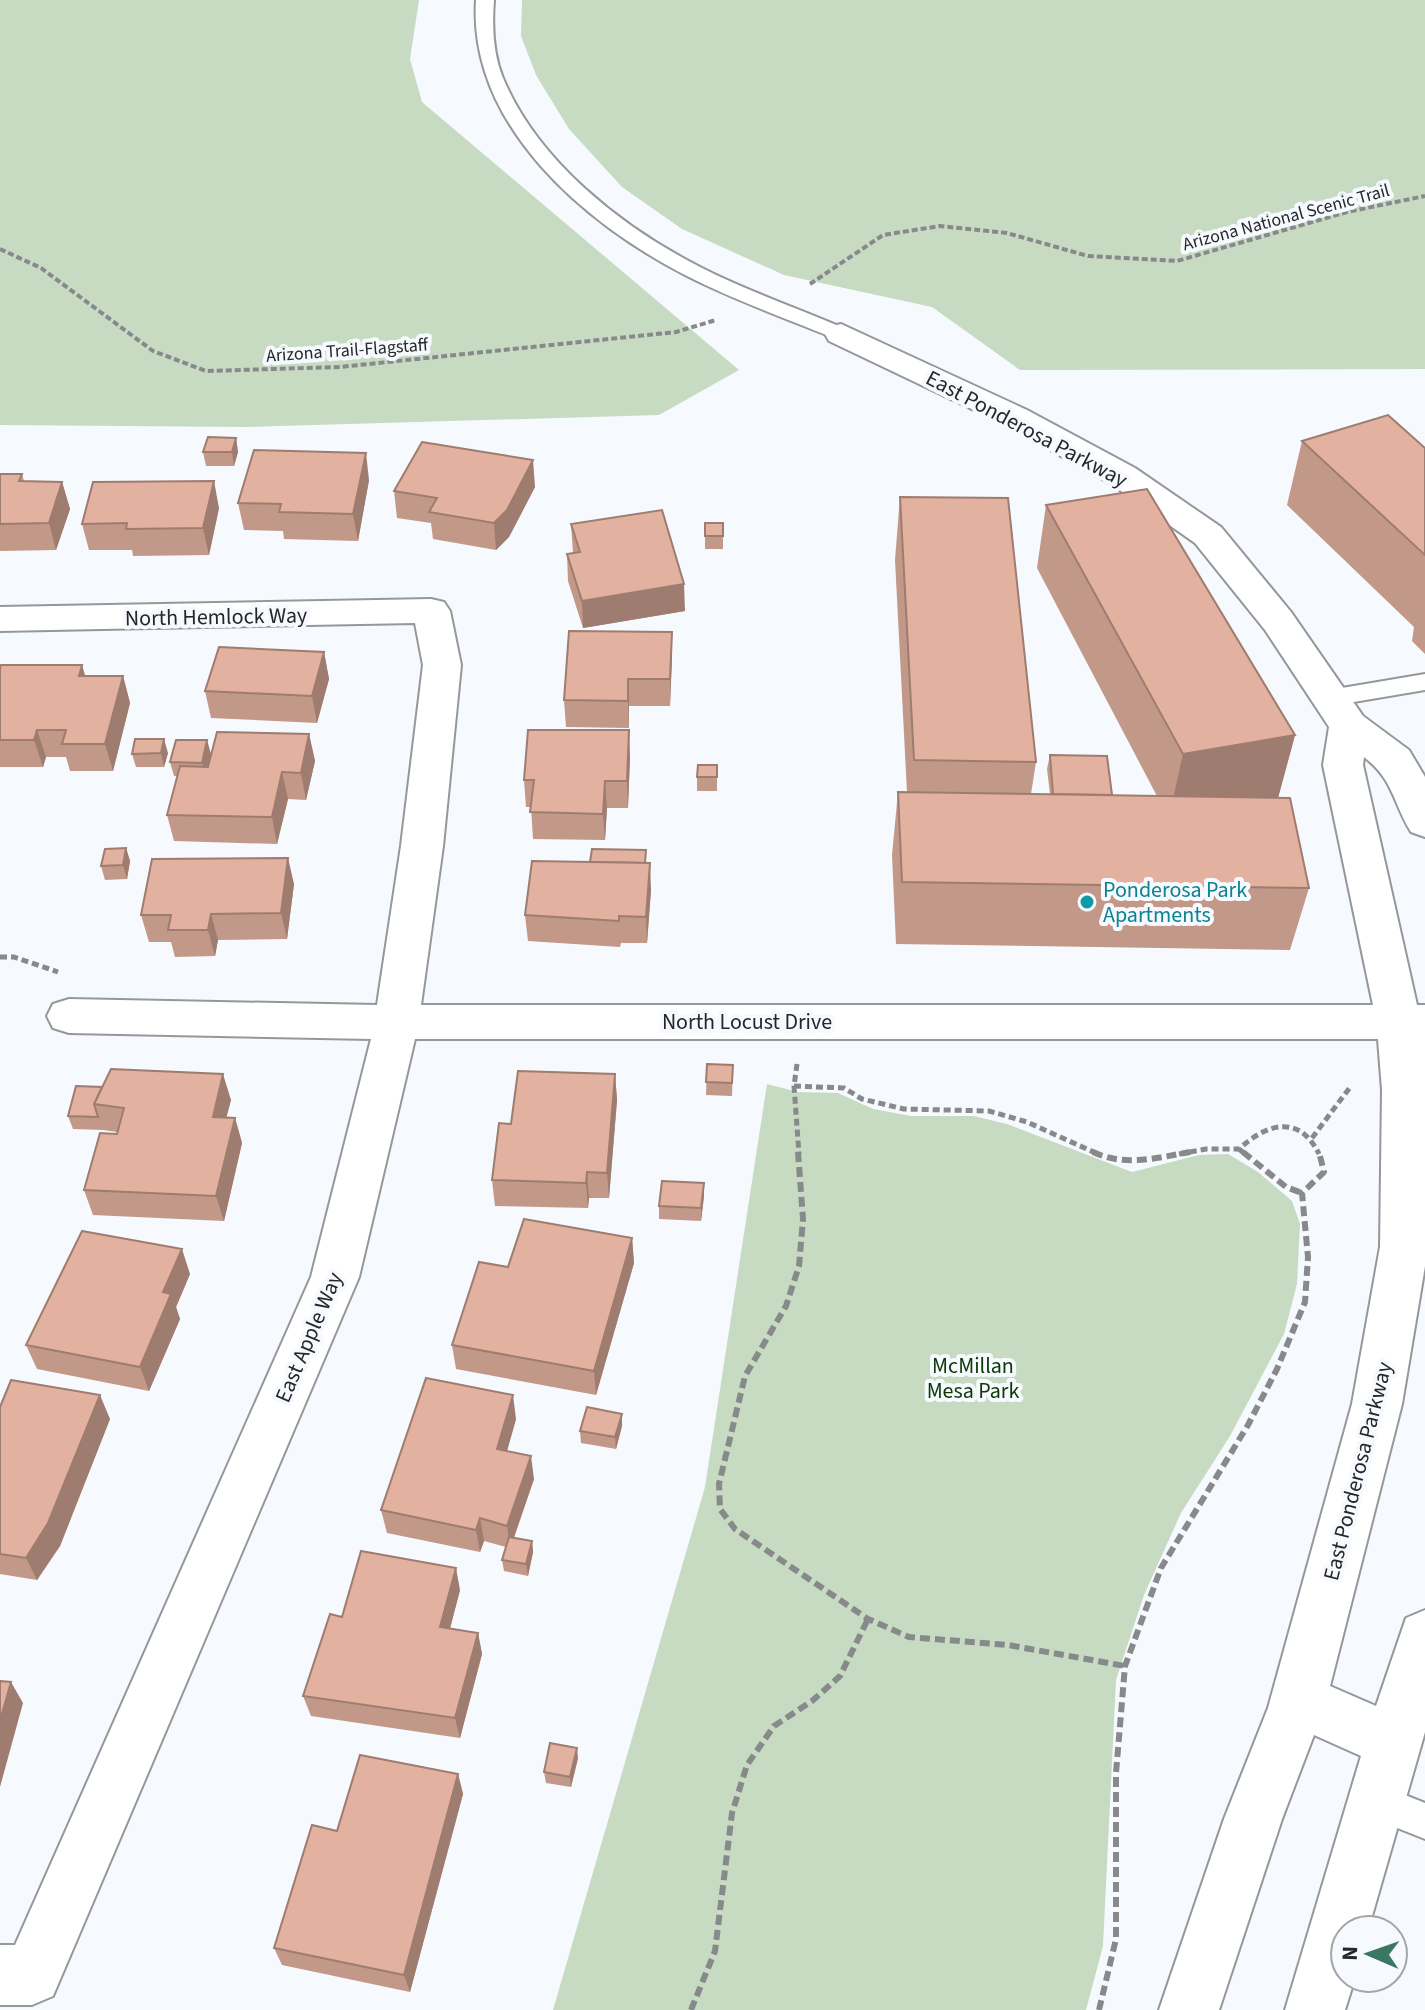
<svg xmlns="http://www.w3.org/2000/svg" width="1425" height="2010" font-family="'Source Sans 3',sans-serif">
<rect width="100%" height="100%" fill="#f6f9fd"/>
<g fill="#c7dbc3">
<path d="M0 0H419L410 59 422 102 739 370 659 415 245 427 0 425Z"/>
<path d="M522 0H1425V369L1020 370 932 307 784 275 682 229 622 187 569 129 536 75 521 36Z"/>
<path d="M767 1084 798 1092 838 1093 873 1109 911 1116H974L1007 1124 1132 1172 1199 1155 1228 1154 1258 1172 1292 1201 1300 1224 1297 1284 1284 1334 1230 1436 1181 1513 1144 1595 1116 1680 1103 1946 1086 2010H553L705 1487Z"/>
</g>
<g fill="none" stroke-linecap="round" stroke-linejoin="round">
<defs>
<g id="service">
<path d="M476 0H494C492 26 493 54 503 78 538 162 623 228 702 268 749 292 800 309 848 330L851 334 848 338H834C785 318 734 300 687 276 585 224 468 125 476 0Z"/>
<path d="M1425 674V690L1330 706 1321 704 1318 698 1321 692 1330 690Z"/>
<path d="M1375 1783 1425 1803V1839L1362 1814 1357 1801 1362 1788Z"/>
</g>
<path id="minor" d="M841 324 1027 410 1135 468 1221 527 1291 612 1363 716 1409 750 1425 777V837L1411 832C1393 803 1394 780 1364 757L1363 765 1417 1005H1425V1266L1402 1404 1330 1686 1376 1706 1406 1618 1425 1610V1732L1368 1930H1345V1978H1355L1345 2010H1285L1361 1756 1314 1735 1282 1819 1219 2010H1159L1224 1819 1268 1708 1352 1404 1380 1247 1382 1090 1378 1039H415L359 1277 53 1996 32 2005H0V1945H15L311 1277 371 1039 69 1033 53 1028 47 1016 53 1004 69 999 377 1005 401 846 423 665 415 623 0 631V607L431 599 444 602 450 611 461 665 443 846 421 1005H1373L1323 765 1329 727 1265 630 1195 543 1111 484 1003 424 829 341 825 334 829 327Z"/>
</defs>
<use href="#service" stroke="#95989b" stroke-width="4"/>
<use href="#minor" stroke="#95989b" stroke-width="4"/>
<g stroke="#87898b" stroke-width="4" stroke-dasharray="6 3" stroke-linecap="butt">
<path d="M0 249 41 268 153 351 206 371 340 367 676 332 716 320"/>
<path d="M810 284 883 235 940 226 1007 233 1088 256 1177 261 1347 212 1425 196"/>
</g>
<g stroke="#87898b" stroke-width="5" stroke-dasharray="7 4" stroke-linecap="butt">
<path d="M0 957H14L58 972"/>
<path d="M797 1064 794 1086 799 1154"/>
<path d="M794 1086 844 1088 862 1099 904 1109 989 1111 1027 1122 1098 1154"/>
<path d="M1312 1138 1351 1086"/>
<path d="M1239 1149 1245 1154"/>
<path d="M1179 1154 1206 1149H1239C1266 1124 1299 1113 1319 1154"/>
</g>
<g stroke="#87898b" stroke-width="6" stroke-dasharray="10 5" stroke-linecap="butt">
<path d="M798 1152 803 1219 799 1266 786 1306 745 1376 719 1484 720 1509 735 1529 868 1619 909 1637 1008 1645 1125 1666"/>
<path d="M1093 1152C1125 1167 1156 1158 1190 1152"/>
<path d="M1243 1152 1286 1187 1302 1193"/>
<path d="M691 2010 715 1951 732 1813 747 1765 774 1726 812 1701 840 1676 868 1619"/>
<path d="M1099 2010 1116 1939V1773L1125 1666 1161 1568 1248 1425 1277 1369 1305 1302 1308 1257 1302 1193 1324 1172 1319 1152"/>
</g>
<use href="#service" fill="#fff" fill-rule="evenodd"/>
<use href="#minor" fill="#fff" fill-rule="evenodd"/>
</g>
<g fill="#c29889">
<path d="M236 438 238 452 234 466H206L203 452Z"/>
<path d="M1302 441 1425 448V654L1412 641 1414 627 1287 505Z"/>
<path d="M0 474H22L24 481 62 482 70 509 56 550 0 551Z"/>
<path d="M369 480 358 541 284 539 283 531 244 530 238 503Z"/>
<path d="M535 487 509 537 496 550 433 539 431 523 397 518 394 491Z"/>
<path d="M900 497 1036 762 1031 794H1050L1047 769 1050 755 1112 795 1157 796 1037 568 1046 505 1295 735 1278 798 1309 888 1290 950 896 944 892 855 898 792H907L895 560Z"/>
<path d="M219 508 209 555 133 556 132 550H89L82 524Z"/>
<rect x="705" y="523" width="18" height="26"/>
<path d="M571 524 685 611 583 628 568 581 567 554 573 553Z"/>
<path d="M672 632 670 706H629V728L566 727 564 700Z"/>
<path d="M324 652 329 679 317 723 211 718 205 691Z"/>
<path d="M0 668 85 676H123L130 703 113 771H70L66 757H46L43 767H0Z"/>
<path d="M309 734 315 761 306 800 288 799 277 844 174 841 167 815 177 776H174L170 762Z"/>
<path d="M168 753 164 767H136L132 754Z"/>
<path d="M630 757 628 808H607L605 840 533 839 531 807H526L524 780Z"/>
<path d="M717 765V791H697V777Z"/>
<path d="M126 848 130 861 127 879 105 880 101 866Z"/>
<path d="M646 850V863L651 890 647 943H621L620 947 528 941 525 915 590 862Z"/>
<path d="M294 884 287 939 218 940 215 956 175 957 171 942H149L141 915Z"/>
<path d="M707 1064 733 1065 732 1096 706 1095Z"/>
<path d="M615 1074 617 1100 609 1198H589L588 1208 495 1206 492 1180 511 1124Z"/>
<path d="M76 1086 231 1100 226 1117 235 1118 242 1143 224 1221 93 1215 84 1190 117 1132 103 1130 73 1129 68 1116Z"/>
<path d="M704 1183V1196L701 1221 659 1219V1206Z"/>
<path d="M632 1238 634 1263 596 1395 456 1369 452 1345 508 1267Z"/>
<path d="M190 1274 176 1307 180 1319 149 1391 37 1369 26 1345Z"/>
<path d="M0 1407 110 1419 60 1546 37 1580 0 1574Z"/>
<path d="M622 1414V1426L616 1449 581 1443 580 1431Z"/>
<path d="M516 1419 507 1451 534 1479 514 1538 532 1541 533 1552 528 1576 504 1571 502 1560 506 1547 484 1541 480 1552 387 1533 381 1510Z"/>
<path d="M460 1590 450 1628 478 1633 482 1654 460 1738 311 1716 303 1696 342 1617Z"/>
<path d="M578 1758 571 1787 546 1783 544 1772Z"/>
<path d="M458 1774 463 1794 410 1992 282 1965 274 1948 337 1831Z"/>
</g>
<g fill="#9e7c6f">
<path d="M236 438 238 452 234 466 232 452Z"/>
<path d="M366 453 369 480 358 541 353 514Z"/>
<path d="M533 460 535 487 509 537 496 550 494 523Z"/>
<path d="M214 481 219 508 209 555 203 528Z"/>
<path d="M62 482 70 509 56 550 49 523Z"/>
<path d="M684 584 685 611 583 628 582 601Z"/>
<path d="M672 632V659L670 706V679Z"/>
<path d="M324 652 329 679 317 723 312 696Z"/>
<path d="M82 665 90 692 79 676Z"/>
<path d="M123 676 130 703 113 771 105 744Z"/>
<path d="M628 679 629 706V728L628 701Z"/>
<path d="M37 730 46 757 43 767 34 740Z"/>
<path d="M629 730 630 757 628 808 627 781Z"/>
<path d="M309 734 315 761 306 800 301 773Z"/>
<path d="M1295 735 1278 798 1169 817 1183 754Z"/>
<path d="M164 739 168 753 164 767 161 753Z"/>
<path d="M207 740 211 754 206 776 202 763Z"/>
<path d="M282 772 288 799 277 844 272 817Z"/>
<path d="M605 781 607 808 605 840 603 814Z"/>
<path d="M126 848 130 861 127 879 123 865Z"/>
<path d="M288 858 294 884 287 939 281 913Z"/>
<path d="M650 863 651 890 647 943 646 917Z"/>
<path d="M211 914 218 940 215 956 208 930Z"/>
<path d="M223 1074 231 1100 220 1142 213 1117Z"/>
<path d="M615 1074 617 1100 609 1198 607 1173Z"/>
<path d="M235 1118 242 1143 224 1221 216 1196Z"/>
<path d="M587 1172 589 1198 588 1208 586 1183Z"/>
<path d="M704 1183V1196L701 1221V1208Z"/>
<path d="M632 1238 634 1263 596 1395 594 1371Z"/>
<path d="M182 1249 190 1274 176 1307 180 1319 149 1391 140 1367 163 1292Z"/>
<path d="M100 1395 110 1419 60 1546 37 1580 26 1558Z"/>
<path d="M513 1395 516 1419 501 1472 497 1449Z"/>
<path d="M622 1414V1426L616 1449 615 1437Z"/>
<path d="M531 1456 534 1479 510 1548 507 1526Z"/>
<path d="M480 1518 484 1541 480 1552 476 1530Z"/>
<path d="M532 1541 533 1552 528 1576 526 1564Z"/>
<path d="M456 1568 460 1590 445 1648 440 1627Z"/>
<path d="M478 1633 482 1654 460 1738 455 1718Z"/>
<path d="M11 1682 23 1703 0 1787V1721Z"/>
<path d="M577 1748 578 1758 571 1787 570 1777Z"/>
<path d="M458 1774 463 1794 410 1992 404 1975Z"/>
</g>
<g fill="#e2b19f" stroke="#9e7c6f" stroke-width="2">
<path d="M1388 415 1425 448V555L1302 441Z"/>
<path d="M208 437 236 438 232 452H203Z"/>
<path d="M422 442 533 460 507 510 494 523 429 512 437 498 394 491Z"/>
<path d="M254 450 366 453 353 514 279 512 281 504 238 503Z"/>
<path d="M0 474H22L19 481 62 482 49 523 0 524Z"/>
<path d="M214 481 203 528 126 529 127 523 82 524 93 482Z"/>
<path d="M1147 489 1295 735 1183 754 1046 505Z"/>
<path d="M900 497 1008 498 1036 762 914 760Z"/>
<path d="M662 510 684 584 582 601 567 554 580 552 571 524Z"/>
<rect x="705" y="523" width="18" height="13"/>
<path d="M569 631 672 632 670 679H628V701L564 700Z"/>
<path d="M219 647 324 652 312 696 205 691Z"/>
<path d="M1 665H82L79 676H123L105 744H62L66 730H37L34 740H0V668Z"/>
<path d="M528 730H629L627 781H605L603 814 530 812 534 780H524Z"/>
<path d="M217 732 309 734 301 773 282 772 272 817 167 815 180 766 208 767Z"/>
<path d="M135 739H164L161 753 132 754Z"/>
<path d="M176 740H207L202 763 170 762Z"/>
<path d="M1050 755 1107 756 1112 795 1053 794Z"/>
<path d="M698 765H717V777H697Z"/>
<path d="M898 792 1290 798 1309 888 902 882Z"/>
<path d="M126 848 123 865 101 866 105 849Z"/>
<path d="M592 849 646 850 645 863 590 862Z"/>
<path d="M288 858 281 913 211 914 208 930H168L171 915H141L152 859Z"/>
<path d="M532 861 650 863 646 917 619 916V921L525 915Z"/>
<path d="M707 1064 733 1065 732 1083 706 1082Z"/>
<path d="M111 1069 223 1074 213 1117 235 1118 216 1196 84 1190 100 1133 117 1134 124 1108 94 1104Z"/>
<path d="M518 1071 615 1074 607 1173 587 1172 586 1183 492 1180 499 1123 511 1124Z"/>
<path d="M76 1086 102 1087 94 1104 98 1117 68 1116Z"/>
<path d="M662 1181 704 1183 701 1208 659 1206Z"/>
<path d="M524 1219 632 1238 594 1371 452 1345 479 1262 508 1267Z"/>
<path d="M82 1231 182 1249 163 1292 171 1294 140 1367 26 1345Z"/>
<path d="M426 1378 513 1395 497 1449 531 1456 507 1526 480 1518 476 1530 381 1510Z"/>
<path d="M11 1380 100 1395 48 1523 26 1558 0 1554V1407Z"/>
<path d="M587 1407 622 1414 615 1437 580 1431Z"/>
<path d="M509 1537 532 1541 526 1564 502 1560Z"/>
<path d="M361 1551 456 1568 440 1627 478 1633 455 1718 303 1696 330 1614 342 1617Z"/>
<path d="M0 1681 11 1682 0 1721Z"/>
<path d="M550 1743 577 1748 570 1777 544 1772Z"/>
<path d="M360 1755 458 1774 404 1975 274 1948 312 1825 337 1831Z"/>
</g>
<circle fill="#0f9aa8" stroke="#f6f9fd" stroke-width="3" cx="1087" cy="902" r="8"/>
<g text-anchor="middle" stroke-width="8" stroke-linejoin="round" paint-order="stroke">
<g font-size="18" fill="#262728" stroke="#f6f9fd">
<text transform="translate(1286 217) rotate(-15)" y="6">Arizona National Scenic Trail</text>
<text transform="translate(347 350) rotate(-4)" y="6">Arizona Trail-Flagstaff</text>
</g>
<g font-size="22" fill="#262728" stroke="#f6f9fd">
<text transform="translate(1027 428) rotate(28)" y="8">East Ponderosa Parkway</text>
<text transform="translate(216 616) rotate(-1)" y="8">North Hemlock Way</text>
<text x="747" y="1029">North Locust Drive</text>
<text transform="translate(308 1337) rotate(-67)" y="8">East Apple Way</text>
<text transform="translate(1357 1471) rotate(-76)" y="8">East Ponderosa Parkway</text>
</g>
<g font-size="22" fill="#0d838f" stroke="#f6f9fd" text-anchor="start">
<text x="1103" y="897">Ponderosa Park<tspan x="1103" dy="25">Apartments</tspan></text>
</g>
<g font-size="22" fill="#0e3904" stroke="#f6f9fd">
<text x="973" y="1373">McMillan<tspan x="973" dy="25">Mesa Park</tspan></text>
</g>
</g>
<g transform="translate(1369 1954) rotate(272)"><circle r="38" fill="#f6f9fd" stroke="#a3a5a8" stroke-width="2"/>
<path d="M0-6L14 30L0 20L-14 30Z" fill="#3b7864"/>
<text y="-12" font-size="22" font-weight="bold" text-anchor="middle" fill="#262728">N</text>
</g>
</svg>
